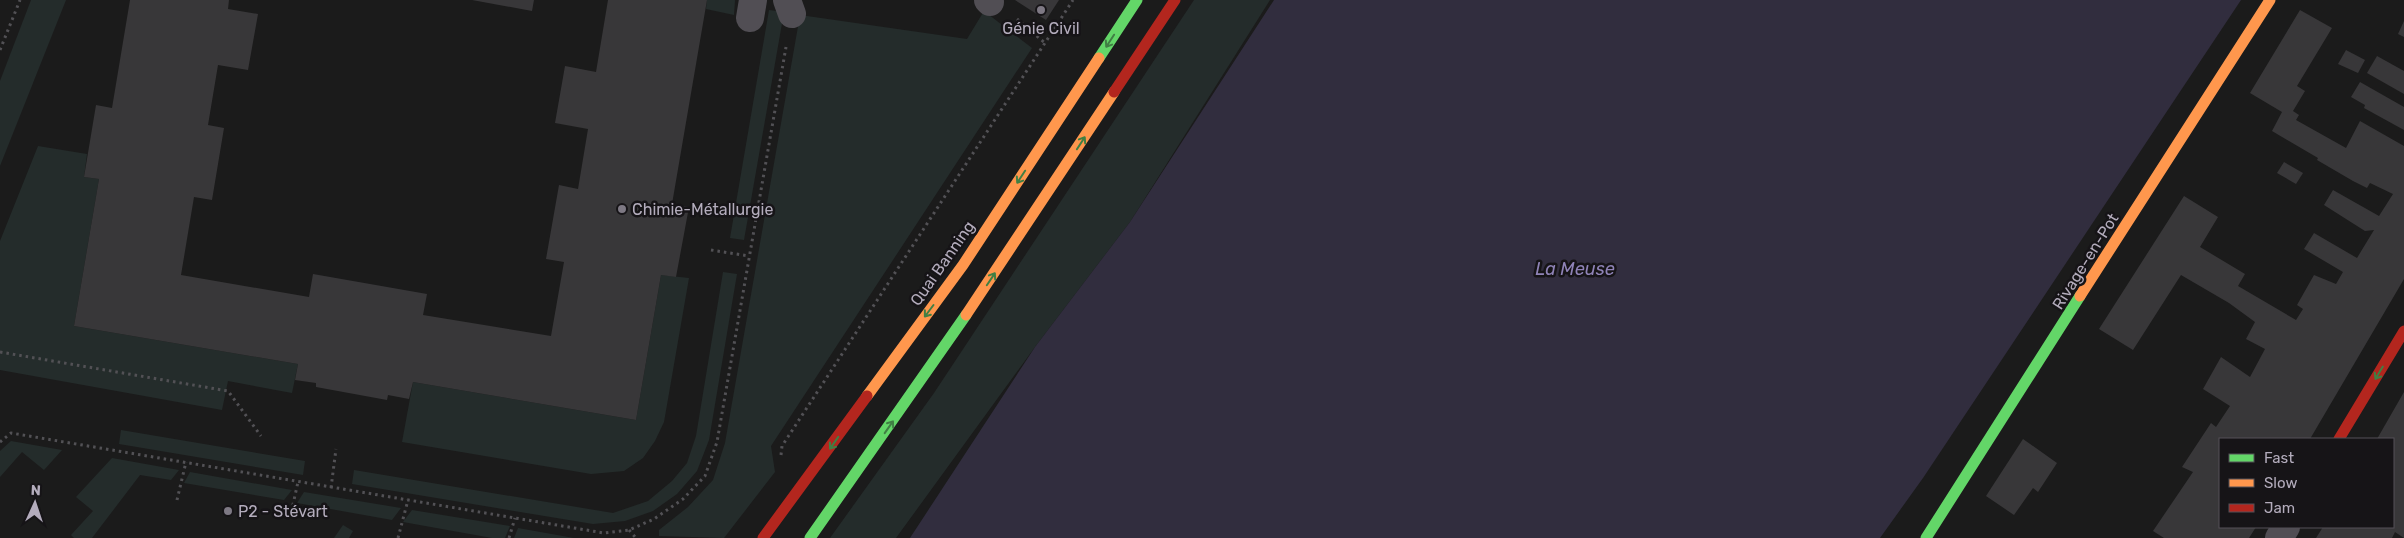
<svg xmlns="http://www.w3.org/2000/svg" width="2404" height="538" font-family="Rubik,sans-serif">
<rect width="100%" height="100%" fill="#1b1b1b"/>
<g fill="#242c2b">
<path d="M31 0H66L0 166V81Z"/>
<path d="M707 0H735L734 15 706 9Z"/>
<path d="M1194 0H1270L1130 222 1035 347 896 538H830L934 393Z"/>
<path d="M769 10 784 12 744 240 730 238Z"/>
<path d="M984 11 1032 48 771 446 775 472 724 538 659 536V530L688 507 713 480 725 443 800 15 967 39Z"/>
<path d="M38 146 87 154 84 177 99 179 74 326 298 364 292 393 228 381 222 410 0 370V241Z"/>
<path d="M723 272 737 274 709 440 697 471 677 494 653 511 625 521 593 524 352 484 354 470 613 513 648 501 672 481 687 463 696 436Z"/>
<path d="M661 275 689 278 664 422 655 441 643 458 624 471 591 474 402 442 413 382 636 420Z"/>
<path d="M121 430 305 461 303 475 119 444Z"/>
<path d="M11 441 62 450 44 470 22 452 0 477V451Z"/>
<path d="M112 458 179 470 171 480 140 475 92 538H74L71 535 93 511 76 497Z"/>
<path d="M190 472 292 490 284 500 184 483Z"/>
<path d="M304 492 401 508 392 520 297 503Z"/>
<path d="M412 510 510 526 505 538H492L403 522Z"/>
<path d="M343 525 353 531 349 538H334Z"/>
<path d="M518 528 574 538H577H514Z"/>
</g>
<path fill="#312d3e" d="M1274 0H2241L1923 478 1880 538H910L1035 347 1130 222Z"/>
<g fill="#383739">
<path d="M130 0H229L228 9 258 14 248 70 218 65 208 125 224 128 212 200 194 197 181 275 309 297 313 274 427 294 423 315 551 336 564 262 546 259 559 185 578 189 588 129 555 123 565 66 596 72 608 0H707L672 204 689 207 676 277 661 275 636 420 413 382 409 399 388 395 387 400 316 387V383L295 380 298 364 74 326 99 179 84 177 96 105 112 108Z"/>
<path d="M472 0H534L532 11Z"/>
<path d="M1015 0H1059L1046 20Z"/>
<path d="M2300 10 2332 28 2297 86 2305 91 2293 111 2299 115 2296 120 2346 148 2360 121 2404 146V279L2310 439H2220V527H2256L2249 538H2164L2153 531 2193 472 2182 467 2211 423 2216 427 2230 406 2203 389 2221 357 2250 377 2265 349 2246 339 2255 322 2229 303 2181 275 2133 350 2099 329 2184 196 2218 217 2200 247 2245 274 2238 286 2296 320 2303 309 2297 305 2314 275 2336 284 2343 272 2304 249 2314 233 2357 258 2374 230 2365 231 2324 205 2333 190 2379 216 2393 194 2370 183 2367 188 2353 181 2317 160 2318 158 2272 131 2282 112 2250 93Z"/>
<path d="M2404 21V37L2398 34Z"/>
<path d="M2346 50 2365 60 2358 73 2338 64Z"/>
<path d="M2377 56 2404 71V94L2367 73Z"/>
<path d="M2360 82 2404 107V130L2364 108 2365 105 2351 97Z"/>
<path d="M2284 162 2303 173 2296 184 2277 173Z"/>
<path d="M2404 392V538L2395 532 2392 538H2316L2323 527H2393V439H2377Z"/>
<path d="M2023 439 2057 463 2038 492 2033 488 2014 515 1986 496Z"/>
</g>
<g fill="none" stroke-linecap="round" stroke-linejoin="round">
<g stroke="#525155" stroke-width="3" stroke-dasharray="2.5 4" stroke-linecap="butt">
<path d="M1017 19 1045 43"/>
<path d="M0 50 20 0"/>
<path d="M711 250 749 256"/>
<path d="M0 352 228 391 261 436"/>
<path d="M0 442 11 433 604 533 629 530 654 519 683 499 705 476 717 442 786 47"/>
<path d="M781 455 782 446 1073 0"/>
<path d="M331 488 336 449"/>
<path d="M177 500 186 462"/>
<path d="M290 518 298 482"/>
<path d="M629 530 636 538"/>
<path d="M398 538 408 500"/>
<path d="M509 538 515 518"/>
</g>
<g stroke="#514e54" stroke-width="28">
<path d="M787 0 792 14"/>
<path d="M988 0 990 2"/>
<path d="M750 18 753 0"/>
<path d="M2279 538 2286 527"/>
</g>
<g stroke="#63d668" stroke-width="11">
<path d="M1099 58 1137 0"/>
<path d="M810 538 966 315"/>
<path d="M1926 538 2080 296"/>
</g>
<g stroke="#ff974d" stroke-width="11">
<path d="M2080 296 2270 0"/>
<path d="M966 315 1114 92"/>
<path d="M867 396 963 265 1099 58"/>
</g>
<g stroke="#b3261e" stroke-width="11">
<path d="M1114 92 1175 0"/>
<path d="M2339 439 2404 331"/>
<path d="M763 538 867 396"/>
</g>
</g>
<defs><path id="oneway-shaft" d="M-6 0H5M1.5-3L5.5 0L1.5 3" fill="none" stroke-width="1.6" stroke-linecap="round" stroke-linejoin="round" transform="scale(1.25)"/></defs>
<g stroke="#407f44">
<use href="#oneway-shaft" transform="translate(1110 41) rotate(123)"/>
<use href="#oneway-shaft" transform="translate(1081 143) rotate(-57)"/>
<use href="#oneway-shaft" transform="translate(1021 177) rotate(123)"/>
<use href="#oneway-shaft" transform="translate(991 279) rotate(-56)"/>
<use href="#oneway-shaft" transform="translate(929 311) rotate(127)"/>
<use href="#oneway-shaft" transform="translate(2379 373) rotate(121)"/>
<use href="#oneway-shaft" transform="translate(889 427) rotate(-55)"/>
<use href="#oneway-shaft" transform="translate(834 443) rotate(125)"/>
</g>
<g fill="#7e7984" stroke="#161417" stroke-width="2">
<circle cx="1041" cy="10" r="5"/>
<circle cx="622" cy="209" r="5"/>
<circle cx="228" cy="511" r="5"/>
</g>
<g text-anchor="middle" stroke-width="5" stroke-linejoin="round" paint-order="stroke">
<g font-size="16" fill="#b3acbc" stroke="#161417" text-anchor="start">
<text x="1041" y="34" text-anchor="middle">Génie Civil</text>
<text x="632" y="215">Chimie-Métallurgie</text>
<text x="238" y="517">P2 - Stévart</text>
</g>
<g font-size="16" fill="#b3acbc" stroke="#161417">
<text transform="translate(2085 261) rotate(-58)" y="6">Rivage-en-Pot</text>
<text transform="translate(942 263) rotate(-55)" y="6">Quai Banning</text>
</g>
<g font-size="18" font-style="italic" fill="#8f83b7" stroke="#161417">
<text x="1575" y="275">La Meuse</text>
</g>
</g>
<rect x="2219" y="438" width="175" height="90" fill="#161417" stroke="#555159"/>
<rect x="2229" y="454" width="25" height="8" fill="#63d668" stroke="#555159"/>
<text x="2264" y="463" font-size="15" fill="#b3acbc">Fast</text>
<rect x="2229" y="479" width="25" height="8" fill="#ff974d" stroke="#555159"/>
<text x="2264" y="488" font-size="15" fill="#b3acbc">Slow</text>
<rect x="2229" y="504" width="25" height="8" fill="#b3261e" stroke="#555159"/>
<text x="2264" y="513" font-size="15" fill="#b3acbc">Jam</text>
<g transform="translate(35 503) rotate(3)" stroke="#161417" stroke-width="4" paint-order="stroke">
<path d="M0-4L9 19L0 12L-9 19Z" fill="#b3acbc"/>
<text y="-8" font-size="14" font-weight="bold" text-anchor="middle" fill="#b3acbc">N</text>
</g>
</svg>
